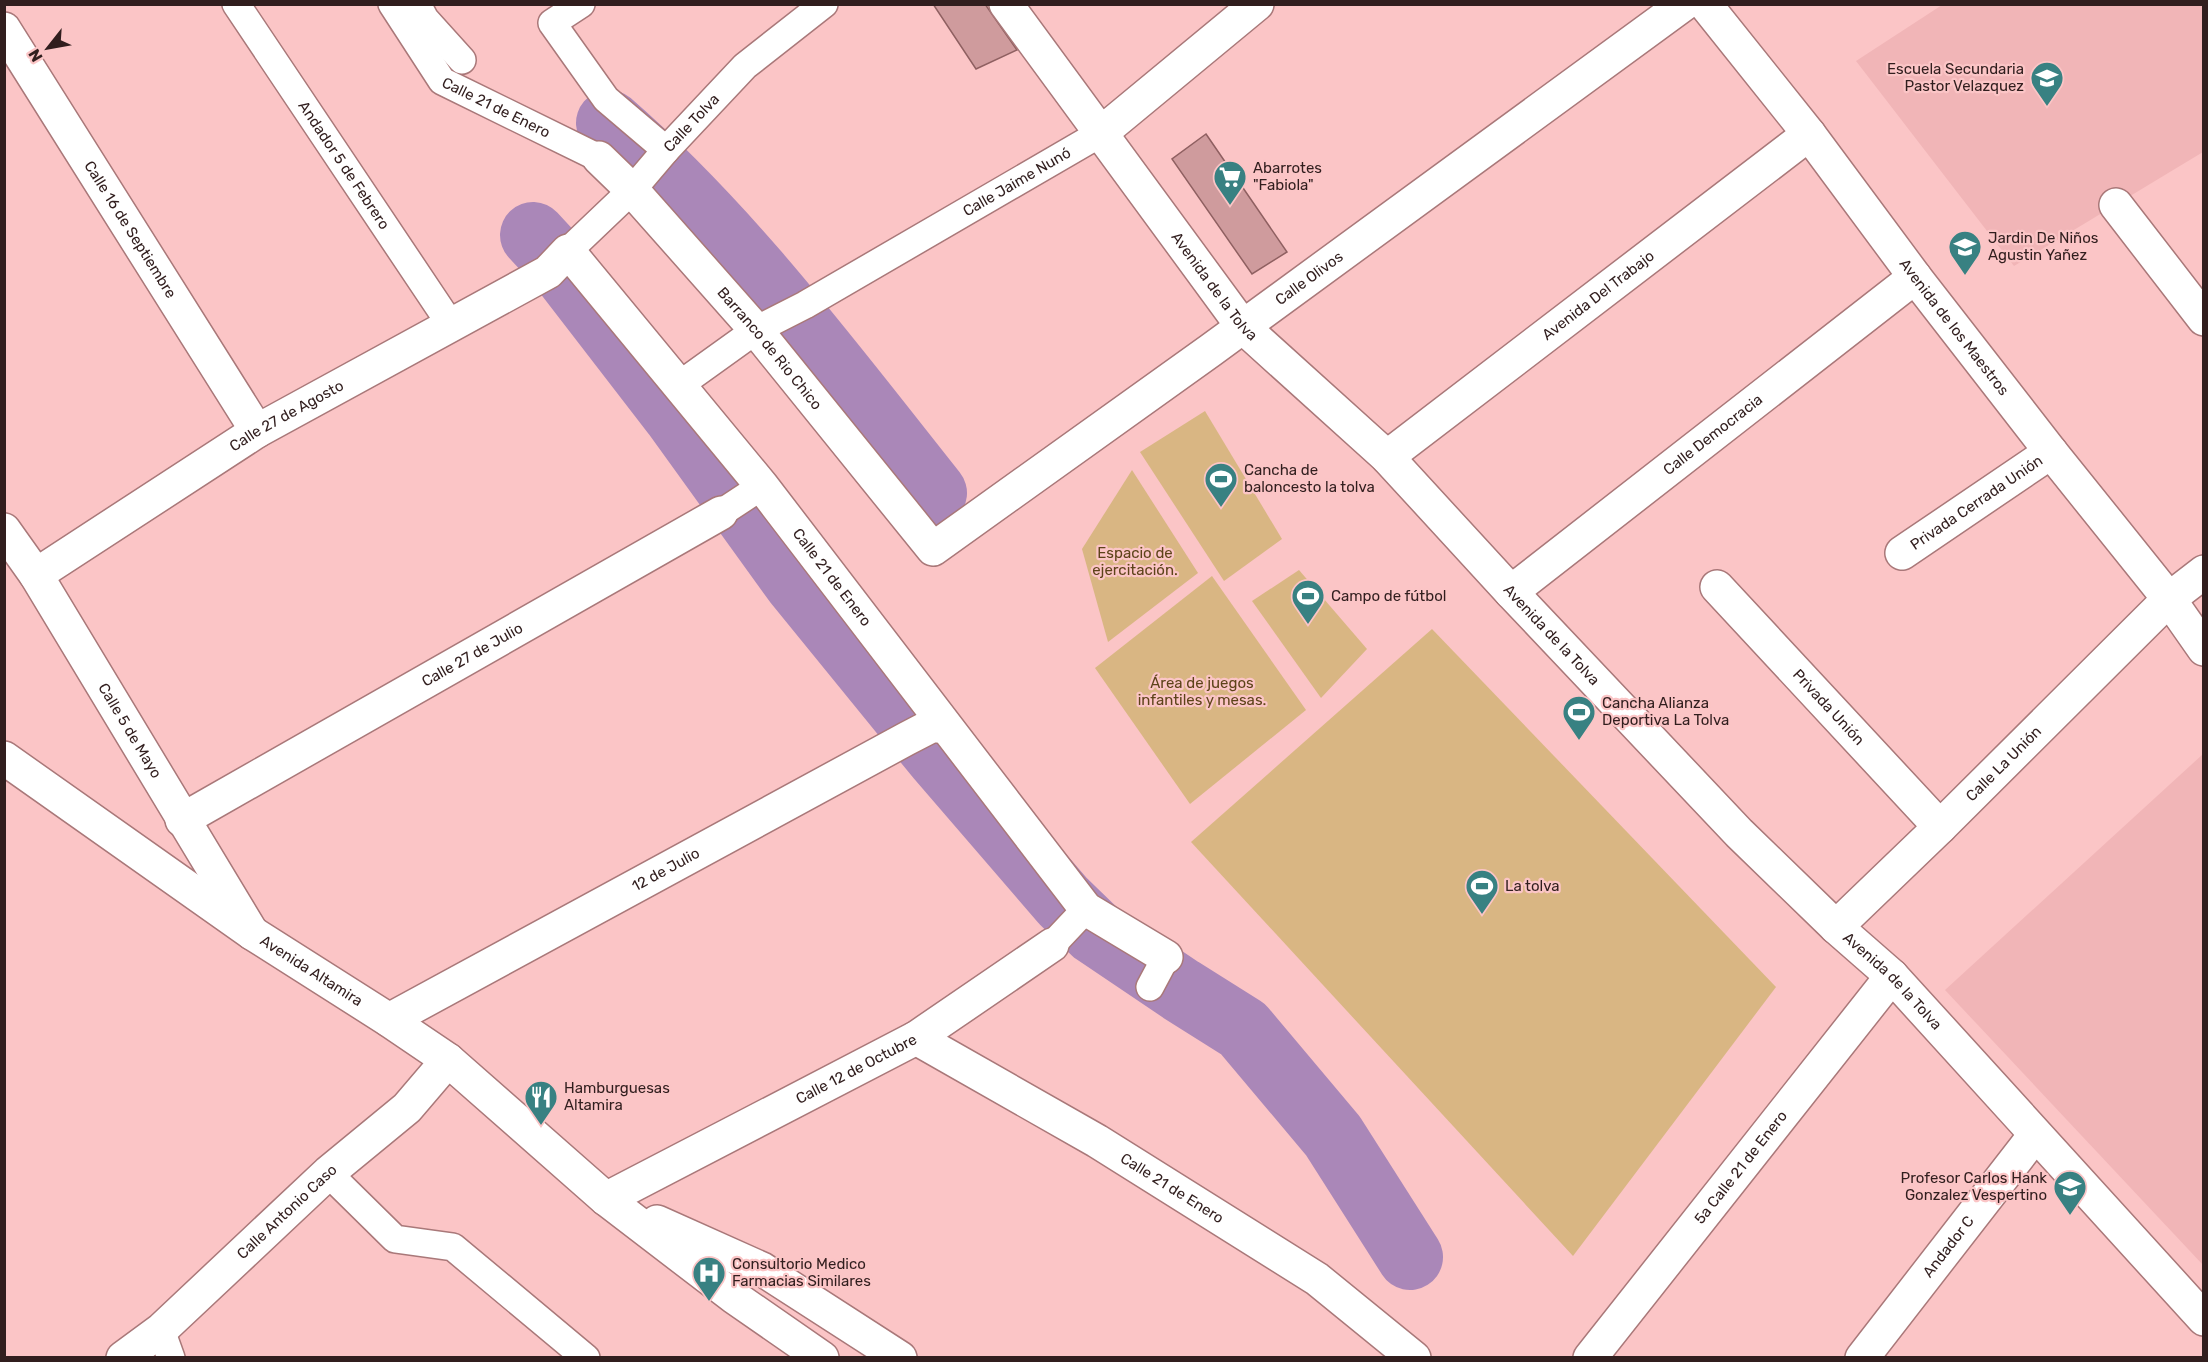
<svg xmlns="http://www.w3.org/2000/svg" width="2208" height="1362" font-family="Rubik,sans-serif">
<rect width="100%" height="100%" fill="#fbc5c6"/>
<g fill="#f1b5b7">
<path d="M1942 5H2203V152L2014 266 1856 61Z"/>
<path d="M2203 754V1265L1945 990Z"/>
</g>
<g fill="#d9b683">
<path d="M1205 411 1282 539 1224 581 1140 452Z"/>
<path d="M1132 470 1198 573 1108 642 1082 549Z"/>
<path d="M1299 570 1367 649 1321 698 1252 601Z"/>
<path d="M1212 576 1306 710 1190 804 1095 668Z"/>
<path d="M1432 629 1776 987 1573 1256 1191 842Z"/>
</g>
<g fill="none" stroke-linecap="round" stroke-linejoin="round">
<g stroke="#aa87b8" stroke-width="66">
<path d="M609 123C733 231 832 365 934 493"/>
<path d="M533 235 557 261 675 414 797 583 938 756 1063 901 1095 932 1181 990 1243 1029 1333 1136 1410 1257"/>
</g>
</g>
<g fill="#cf9b9d" stroke="#8f6061" stroke-width="1.5">
<path d="M933 4H985L1017 50 976 69Z"/>
<path d="M1206 134 1287 252 1252 274 1172 159Z"/>
</g>
<g fill="none" stroke-linecap="round" stroke-linejoin="round">
<defs>
<g id="pedestrian">
<path id="s1" d="M236 4 451 325"/>
<path id="s2" d="M392 4 442 81 599 158"/>
<path d="M417 4 425 19 462 60"/>
<path d="M581 4 552 23 606 99 666 150"/>
<path id="s3" d="M568 251 632 190 666 150 745 66 824 4"/>
<path id="s4" d="M678 386 756 330 805 305 1101 133"/>
<path d="M721 513 762 486"/>
<path d="M1052 945 1086 909"/>
<path d="M1150 987 1166 957"/>
<path d="M328 1173 395 1239 453 1247 586 1358"/>
<path d="M161 1330 171 1358"/>
</g>
<g id="minor">
<path id="s5" d="M1006 4 1243 327 1387 457 1511 592 1739 833 1836 927 1892 976 2204 1319"/>
<path id="s6" d="M4 29 257 431"/>
<path d="M1101 133 1257 4"/>
<path id="s7" d="M599 158 632 190 756 330 933 549 1211 350 1684 4"/>
<path d="M2116 205 2204 319"/>
<path id="s8" d="M1387 457 1809 134"/>
<path id="s9" d="M4 530 36 575 252 933"/>
<path id="s10" d="M1902 553 2051 452"/>
<path id="s11" d="M36 575 257 431 548 272 568 251 762 486 1086 909 1166 957"/>
<path id="s12" d="M1717 587 1940 827"/>
<path id="s13" d="M1511 592 1915 277"/>
<path id="s14" d="M182 820 721 513"/>
<path id="s15" d="M1836 927 1940 827 2169 599 2204 572"/>
<path id="s16" d="M389 1020 906 739 931 726H944"/>
<path id="s17" d="M916 1038 1097 1141 1317 1279 1414 1358"/>
<path id="s18" d="M606 1199 916 1038 1052 945"/>
<path id="s19" d="M123 1358 161 1330 328 1173 407 1108 448 1060"/>
<path id="s20" d="M1590 1358 1892 976"/>
<path id="s21" d="M1862 1358 2035 1135"/>
</g>
<g id="tertiary">
<path id="s22" d="M4 758 252 933 389 1020 448 1060 606 1199 734 1297 822 1358"/>
<path d="M657 1222 762 1269 900 1358"/>
</g>
<g id="secondary">
<path id="s23" d="M1705 4 1809 134 1915 277 2051 452 2169 599 2204 649"/>
</g>
</defs>
<use href="#pedestrian" stroke="#a97879" stroke-width="30"/>
<use href="#minor" stroke="#a97879" stroke-width="36"/>
<use href="#tertiary" stroke="#a97879" stroke-width="36"/>
<use href="#secondary" stroke="#a97879" stroke-width="36"/>
<use href="#pedestrian" stroke="#fff" stroke-width="27"/>
<use href="#minor" stroke="#fff" stroke-width="33"/>
<use href="#tertiary" stroke="#fff" stroke-width="33"/>
<use href="#secondary" stroke="#fff" stroke-width="33"/>
</g>
<defs>
<symbol id="school-pin" viewBox="-11 -11 22 30"><path d="M0 17L-7.5 6A9.5 9.5 0 1 1 7.5 6Z" fill="#388182" stroke="#fbc5c6"/><path d="M0-5L7-2L0 1L-7-2ZM-4 1L0 2.5L4 1V4Q0 6-4 4Z" fill="#fff"/></symbol>
<symbol id="supermarket-pin" viewBox="-11 -11 22 30"><path d="M0 17L-7.5 6A9.5 9.5 0 1 1 7.5 6Z" fill="#388182" stroke="#fbc5c6"/><path d="M-6-5.5h2.5l.6 2H6L4.5 2H-2.5L-4.4-4H-6ZM-1.5 3.2a1.3 1.3 0 1 0 .1 0ZM3 3.2a1.3 1.3 0 1 0 .1 0Z" fill="#fff"/></symbol>
<symbol id="stadium-pin" viewBox="-11 -11 22 30"><path d="M0 17L-7.5 6A9.5 9.5 0 1 1 7.5 6Z" fill="#388182" stroke="#fbc5c6"/><path d="M0-5a6.5 5 0 1 0 0 10a6.5 5 0 1 0 0-10ZM-3.5-1.8h7v3.6h-7Z" fill="#fff"/></symbol>
<symbol id="restaurant-pin" viewBox="-11 -11 22 30"><path d="M0 17L-7.5 6A9.5 9.5 0 1 1 7.5 6Z" fill="#388182" stroke="#fbc5c6"/><path d="M-5-6h1v4h1v-4h1v4h1v-4h1v5L-1.5 .5V6h-2V.5L-5-1ZM5-6V6H3V1.5H1.5Q1.5-4 5-6Z" fill="#fff"/></symbol>
<symbol id="hospital-pin" viewBox="-11 -11 22 30"><path d="M0 17L-7.5 6A9.5 9.5 0 1 1 7.5 6Z" fill="#388182" stroke="#fbc5c6"/><path d="M-5-5h3v3.5h4V-5h3V5h-3V1.5h-4V5h-3Z" fill="#fff"/></symbol>
</defs>
<g fill-rule="evenodd">
<use href="#school-pin" x="2028" y="59" width="38" height="52"/>
<use href="#supermarket-pin" x="1211" y="158" width="38" height="52"/>
<use href="#school-pin" x="1946" y="228" width="38" height="52"/>
<use href="#stadium-pin" x="1202" y="460" width="38" height="52"/>
<use href="#stadium-pin" x="1289" y="577" width="38" height="52"/>
<use href="#stadium-pin" x="1560" y="693" width="38" height="52"/>
<use href="#stadium-pin" x="1463" y="867" width="38" height="52"/>
<use href="#restaurant-pin" x="522" y="1078" width="38" height="52"/>
<use href="#school-pin" x="2051" y="1168" width="38" height="52"/>
<use href="#hospital-pin" x="690" y="1254" width="38" height="52"/>
</g>
<g text-anchor="middle" stroke-width="4.5" stroke-linejoin="round" paint-order="stroke">
<g font-size="15" fill="#311e1e" stroke="#fbc5c6" text-anchor="start">
<text x="2024" y="74" text-anchor="end">Escuela Secundaria<tspan x="2024" dy="17">Pastor Velazquez</tspan></text>
<text x="1253" y="173">Abarrotes<tspan x="1253" dy="17">"Fabiola"</tspan></text>
<text x="1988" y="243">Jardin De Niños<tspan x="1988" dy="17">Agustin Yañez</tspan></text>
<text x="1244" y="475">Cancha de<tspan x="1244" dy="17">baloncesto la tolva</tspan></text>
<text x="1331" y="601">Campo de fútbol</text>
<text x="1602" y="708">Cancha Alianza<tspan x="1602" dy="17">Deportiva La Tolva</tspan></text>
<text x="1505" y="891">La tolva</text>
<text x="564" y="1093">Hamburguesas<tspan x="564" dy="17">Altamira</tspan></text>
<text x="2047" y="1183" text-anchor="end">Profesor Carlos Hank<tspan x="2047" dy="17">Gonzalez Vespertino</tspan></text>
<text x="732" y="1269">Consultorio Medico<tspan x="732" dy="17">Farmacias Similares</tspan></text>
</g>
<g font-size="15" fill="#311e1e" stroke="#fbc5c6">
<text dy="5" stroke="none"><textPath href="#s2" startOffset="152">Calle 21 de Enero</textPath></text>
<text dy="5" stroke="none"><textPath href="#s3" startOffset="178">Calle Tolva</textPath></text>
<text dy="5" stroke="none"><textPath href="#s1" startOffset="194">Andador 5 de Febrero</textPath></text>
<text dy="5" stroke="none"><textPath href="#s4" startOffset="396">Calle Jaime Nunó</textPath></text>
<text dy="5" stroke="none"><textPath href="#s6" startOffset="237">Calle 16 de Septiembre</textPath></text>
<text dy="5" stroke="none"><textPath href="#s7" startOffset="978">Calle Olivos</textPath></text>
<text dy="5" stroke="none"><textPath href="#s5" startOffset="351">Avenida de la Tolva</textPath></text>
<text dy="5" stroke="none"><textPath href="#s8" startOffset="266">Avenida Del Trabajo</textPath></text>
<text dy="5" stroke="none"><textPath href="#s23" startOffset="408">Avenida de los Maestros</textPath></text>
<text dy="5" stroke="none"><textPath href="#s7" startOffset="256">Barranco de Rio Chico</textPath></text>
<text dy="5" stroke="none"><textPath href="#s11" startOffset="297">Calle 27 de Agosto</textPath></text>
<text dy="5" stroke="none"><textPath href="#s13" startOffset="256">Calle Democracia</textPath></text>
<text dy="5" stroke="none"><textPath href="#s10" startOffset="90">Privada Cerrada Unión</textPath></text>
<text dy="5" stroke="none"><textPath href="#s11" startOffset="1044">Calle 21 de Enero</textPath></text>
<text dy="5" stroke="none"><textPath href="#s5" startOffset="837">Avenida de la Tolva</textPath></text>
<text dy="5" stroke="none"><textPath href="#s14" startOffset="334">Calle 27 de Julio</textPath></text>
<text dy="5" stroke="none"><textPath href="#s12" startOffset="164">Privada Unión</textPath></text>
<text dy="5" stroke="none"><textPath href="#s9" startOffset="237">Calle 5 de Mayo</textPath></text>
<text dy="5" stroke="none"><textPath href="#s15" startOffset="234">Calle La Unión</textPath></text>
<text dy="5" stroke="none"><textPath href="#s16" startOffset="315">12 de Julio</textPath></text>
<text dy="5" stroke="none"><textPath href="#s22" startOffset="374">Avenida Altamira</textPath></text>
<text dy="5" stroke="none"><textPath href="#s5" startOffset="1323">Avenida de la Tolva</textPath></text>
<text dy="5" stroke="none"><textPath href="#s18" startOffset="282">Calle 12 de Octubre</textPath></text>
<text dy="5" stroke="none"><textPath href="#s20" startOffset="243">5a Calle 21 de Enero</textPath></text>
<text dy="5" stroke="none"><textPath href="#s17" startOffset="297">Calle 21 de Enero</textPath></text>
<text dy="5" stroke="none"><textPath href="#s19" startOffset="220">Calle Antonio Caso</textPath></text>
<text dy="5" stroke="none"><textPath href="#s21" startOffset="141">Andador C</textPath></text>
</g>
<g font-size="15" fill="#5d4319" stroke="#fbc5c6">
<text x="1135" y="558">Espacio de<tspan x="1135" dy="17">ejercitación.</tspan></text>
<text x="1202" y="688">Área de juegos<tspan x="1202" dy="17">infantiles y mesas.</tspan></text>
</g>
</g>
<rect width="2208" height="1362" fill="none" stroke="#311e1e" stroke-width="12"/>
<g transform="translate(48 48) rotate(239)" stroke="#fbc5c6" stroke-width="4.5" paint-order="stroke">
<path d="M0-4.5L10 22L0 15L-10 22Z" fill="#311e1e"/>
<text y="-9" font-size="16" font-weight="bold" text-anchor="middle" fill="#311e1e">N</text>
</g>
</svg>
